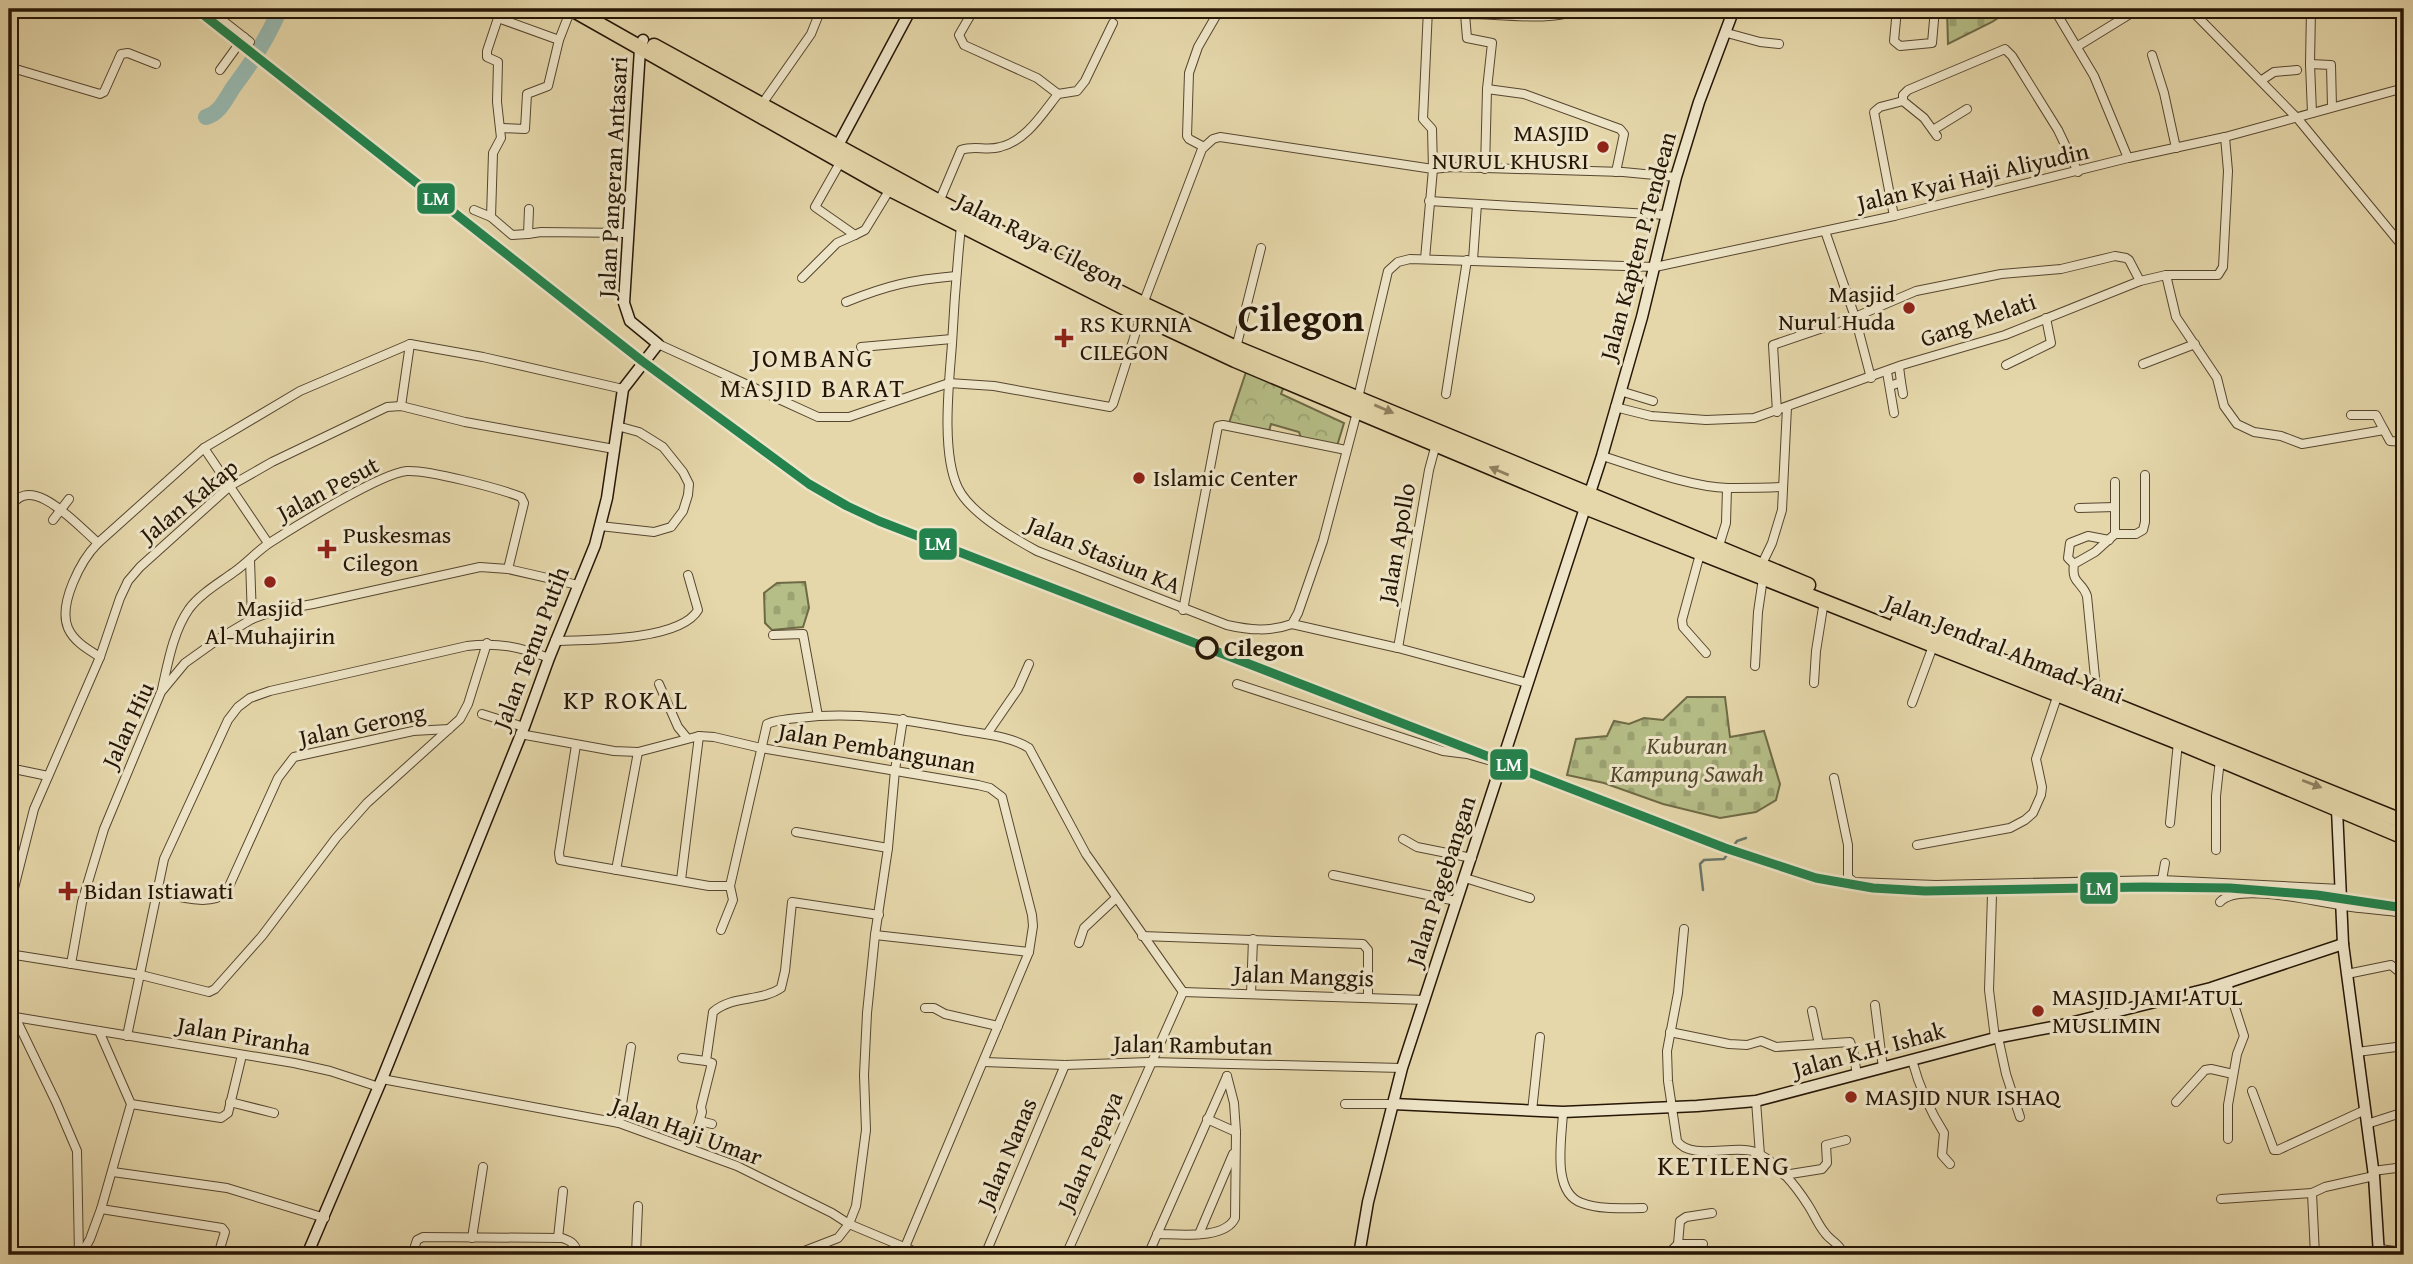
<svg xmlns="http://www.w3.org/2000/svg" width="2413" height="1264" font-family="'Gentium Book Plus',serif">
<defs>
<pattern id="cemetery-stones" width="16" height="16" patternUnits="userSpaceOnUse" patternTransform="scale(1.75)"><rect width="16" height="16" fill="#b6be87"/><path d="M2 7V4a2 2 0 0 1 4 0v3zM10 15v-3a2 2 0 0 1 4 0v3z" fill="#9ca373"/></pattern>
<pattern id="park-crowns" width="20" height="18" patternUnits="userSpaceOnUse" patternTransform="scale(1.75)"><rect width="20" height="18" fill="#b6be87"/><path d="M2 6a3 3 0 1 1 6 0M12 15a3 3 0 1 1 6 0" fill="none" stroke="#9ca373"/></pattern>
</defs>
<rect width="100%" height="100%" fill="#e5d7aa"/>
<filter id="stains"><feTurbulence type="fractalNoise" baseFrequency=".00286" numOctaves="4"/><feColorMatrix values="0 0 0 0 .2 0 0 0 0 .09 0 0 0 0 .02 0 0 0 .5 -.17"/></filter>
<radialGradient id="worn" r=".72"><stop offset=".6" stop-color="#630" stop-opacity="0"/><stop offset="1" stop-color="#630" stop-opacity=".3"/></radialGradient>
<g fill="url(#cemetery-stones)" stroke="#6e6a46" stroke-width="2">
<path d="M1947 9H2012L1992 22 1948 44Z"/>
<path d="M805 582 809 608 803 627 772 630 765 623 764 593 777 583Z"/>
<path d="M1687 697H1725L1730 737 1764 731 1780 784 1776 800 1756 812 1720 818 1663 804 1604 783 1567 775 1576 739 1607 736 1614 721 1629 724 1644 718 1663 720Z"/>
</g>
<path fill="url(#park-crowns)" stroke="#6e6a46" stroke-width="2" d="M1246 372 1284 386 1281 394 1344 423 1337 446 1301 438 1299 432 1271 424 1269 431 1229 423Z"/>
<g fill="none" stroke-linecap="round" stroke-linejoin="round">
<path stroke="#6a776b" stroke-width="2.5" d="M1703 890 1700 864 1704 860 1724 859 1737 841 1746 838"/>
<path stroke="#97b8af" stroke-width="16" d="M206 117C221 113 226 97 235 85 253 61 268 37 280 9"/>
<defs>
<g id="street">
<path d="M208 9 250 42"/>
<path d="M974 9 959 35 964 45 1037 78 1058 94"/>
<path d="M1428 9 1423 119 1432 129 1433 169 1452 167 1623 172 1676 177"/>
<path d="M1897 9 1894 41 1900 46 1932 43 1935 9"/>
<path d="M2054 9 2094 76 2128 158"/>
<path d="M2190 9 2298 119 2404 248"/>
<path d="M2311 9 2310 64 2312 113"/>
<path d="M1727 33 1760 42 1779 44"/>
<path d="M2078 46 2138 9"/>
<path d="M2152 55 2164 93 2176 148"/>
<path d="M2310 64 2331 65 2332 107"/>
<path d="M9 67 100 94 104 92 121 54 128 53 156 64"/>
<path d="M220 70 244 37"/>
<path d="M2262 80 2274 72 2297 70"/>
<path d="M1487 89 1492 43 1467 38 1465 14C1489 13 1560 23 1576 9"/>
<path d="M1903 101V95L1908 90 2005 49 2012 56 2058 130 2078 172"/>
<path d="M1903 101 1924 118 1937 136"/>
<path d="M762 104 811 34 821 9"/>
<path d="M501 128 525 129 527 94 548 86 559 40"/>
<path d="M1933 130 1967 109"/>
<path d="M1204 147 1189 139 1187 136 1189 73 1198 47 1220 9"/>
<path d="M1485 169 1487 89 1524 94 1620 129 1624 134 1616 172"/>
<path d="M1429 201 1666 215"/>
<path d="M939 202 961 150C974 145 987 151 1000 147 1026 141 1042 114 1058 94L1077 91 1085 81 1113 23"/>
<path d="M529 209 528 234 541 232 627 233"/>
<path d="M474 210 491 217"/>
<path d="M1894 216 1874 112 1880 107 1903 101"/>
<path d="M961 226C957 266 954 305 952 344 949 383 941 453 958 488 970 513 1013 538 1037 551L1227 625C1249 630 1270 632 1292 624L1298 613 1323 541 1357 412"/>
<path d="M1825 231 1855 317 1871 378"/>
<path d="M528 234 512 235 491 217 493 153 501 138 497 102 498 62 487 57V51L498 18 559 40 571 9"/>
<path d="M855 235 865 230 890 189"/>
<path d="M1473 260 1477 204"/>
<path d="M2166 275 2176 317 2217 378 2224 406 2237 424 2254 432 2281 436 2302 444 2384 430 2390 441 2404 442"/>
<path d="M802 278 837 243 855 235 815 207 841 161"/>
<path d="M846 302C888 285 911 280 956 276"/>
<path d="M1143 304 1202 149 1213 139 1220 137 1433 169 1425 259"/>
<path d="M658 344 818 417H849L949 383 994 386 1110 407 1113 404 1141 316"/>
<path d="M861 347 952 339"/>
<path d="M1236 348 1261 248"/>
<path d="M2143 364 2195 344"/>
<path d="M2006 365 2051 343 2046 318"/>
<path d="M1887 372 1894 413"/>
<path d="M1901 382 1903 394"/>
<path d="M1890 386 1901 382 1899 367"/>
<path d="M1620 391 1653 401"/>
<path d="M1446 394 1467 260"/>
<path d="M1358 398 1388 271 1398 262 1410 259 1655 267 1894 216 2128 158 2225 137 2404 88"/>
<path d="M401 406 410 344"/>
<path d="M1615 407 1651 416 1706 420 1754 418 1902 365 2005 335 2140 281 2166 275H2218L2223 267 2228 171 2225 137"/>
<path d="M1777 412 1773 345 1855 317 1916 291 2001 274 2061 269 2115 256 2126 258 2129 260 2140 281"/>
<path d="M2351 415H2376L2384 430"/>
<path d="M204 448 268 543"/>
<path d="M1602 456C1638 467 1690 487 1728 488 1746 488 1765 488 1782 487"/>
<path d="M2079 508 2115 507"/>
<path d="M9 511C27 467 78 526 98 543"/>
<path d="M53 520 69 499"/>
<path d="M600 526 654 532 671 527 683 511 688 495 689 484 683 472 663 447 639 432 617 426"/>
<path d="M2115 534H2136L2143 530 2145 522V475"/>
<path d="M1718 549 1726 523 1727 488"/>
<path d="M1700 554 1682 620 1683 627 1706 653"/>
<path d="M250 560 252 619"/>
<path d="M2074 564 2068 558 2070 543 2088 536 2109 540"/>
<path d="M1761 566 1772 543 1782 510 1787 407"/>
<path d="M1183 610 1218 426 1223 425 1346 450"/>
<path d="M1292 624 1398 648 1527 683"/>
<path d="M773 635 803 634 818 716"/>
<path d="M555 641C588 640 680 641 698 610L688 575"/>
<path d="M1398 648 1429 470 1436 444"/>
<path d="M100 657C89 650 74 642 68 628 58 604 81 560 98 543L204 448 300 391 410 344 483 357 623 389"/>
<path d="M1755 666 1758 612 1763 578"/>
<path d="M1814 683 1816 651 1824 601"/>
<path d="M659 684 678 727 687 738"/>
<path d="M1237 684 1443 751 1467 754 1502 764"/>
<path d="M162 689C168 663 173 632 189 609 200 594 219 583 234 572 247 563 258 550 271 542 296 526 381 473 407 471 429 470 498 488 521 497L524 503 508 569"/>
<path d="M2097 698 2087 596C2082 581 2071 584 2074 564L2095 552 2115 534V482"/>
<path d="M1912 703 1933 646"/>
<path d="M482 714 524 727"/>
<path d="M520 734 614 751 638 752 699 736 714 737 761 748 978 785 990 788 1002 797 1032 915 1033 926 1029 952 905 1247"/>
<path d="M987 734 1018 689 1029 664"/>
<path d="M576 745 559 853 560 860 709 886H730"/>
<path d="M9 771 19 770 48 776"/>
<path d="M1834 778 1848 845V877L1854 882 1936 885 2162 880 2341 889"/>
<path d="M2170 823 2178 742"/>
<path d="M796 832 888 848"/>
<path d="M1403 839 1417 847 1472 858"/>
<path d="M1917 845 2010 828 2025 820 2033 813 2041 795 2042 787 2036 759 2058 694"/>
<path d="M2216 850V796L2220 759"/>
<path d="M616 870 638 752"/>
<path d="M1333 875 1456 901"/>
<path d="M1465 878 1530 898"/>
<path d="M681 880 699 736"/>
<path d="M2162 880 2165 863"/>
<path d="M157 892C178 896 209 907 226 893L278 778 294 757 413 731 449 729"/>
<path d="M1992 895 1989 990 1995 1038"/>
<path d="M2220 902C2238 882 2318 902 2344 906 2364 909 2384 910 2404 913"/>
<path d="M9 908 34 809 100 657 120 598 128 581 140 567 230 486 272 462 387 407 401 406 465 422 614 449"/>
<path d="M1684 929 1678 993 1667 1051 1668 1081 1677 1141C1691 1161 1734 1144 1755 1152 1776 1161 1796 1186 1808 1205 1814 1214 1818 1225 1825 1233 1829 1239 1836 1242 1840 1248L1841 1255"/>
<path d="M721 930 733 900 730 886 767 724C776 720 788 719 799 718 854 711 907 720 961 730 983 734 1010 736 1029 748L1086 854 1183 992"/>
<path d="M875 935 1029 952"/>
<path d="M1142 936 1363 944 1368 950V997"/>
<path d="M1079 943 1084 928 1116 898"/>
<path d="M9 954 141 975 209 992 215 989 262 936 336 838 367 803 460 719 468 704 487 643"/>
<path d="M71 964 82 902 104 829 161 692 185 663 220 638 252 619 274 611 313 604 480 567 508 569 578 585"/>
<path d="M2347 974 2391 965 2404 976"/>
<path d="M2227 983 2244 1036 2237 1054 2228 1105V1139"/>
<path d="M1183 992 1425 1000"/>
<path d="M1251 994 1253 939"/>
<path d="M1875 1005 1883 1068"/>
<path d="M925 1008H934L945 1014 998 1026"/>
<path d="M1812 1011 1819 1044"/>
<path d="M9 1016 294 1063 330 1071 379 1087"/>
<path d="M15 1017 56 1102 77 1151 79 1255"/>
<path d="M1670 1032 1729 1044 1747 1045 1761 1041 1776 1047 1850 1042 1853 1050 1857 1075"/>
<path d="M127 1036 164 859 228 720 238 707 250 698 270 691 467 646C498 642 520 647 549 658"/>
<path d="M1998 1037 2006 1074 2020 1117"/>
<path d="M2357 1052 2404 1046"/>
<path d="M682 1058 706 1061"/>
<path d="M1912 1060C1919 1086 1930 1111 1944 1133L1942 1155 1950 1164"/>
<path d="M984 1062 1065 1065 1150 1062 1402 1068"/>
<path d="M382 1079 619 1123 737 1166 832 1213 849 1224 923 1255"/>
<path d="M2252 1091 2274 1150H2278L2365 1110"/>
<path d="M1756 1101 1760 1155"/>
<path d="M230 1102 274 1113"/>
<path d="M2176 1102 2205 1070 2211 1069 2233 1074"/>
<path d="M131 1104 221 1118 228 1113 242 1055"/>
<path d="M1345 1104H1393"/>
<path d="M1532 1111 1540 1037"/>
<path d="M1563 1112C1562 1138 1551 1193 1582 1203 1601 1210 1624 1208 1643 1208"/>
<path d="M1207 1119 1236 1132"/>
<path d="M700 1121 712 1124"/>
<path d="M619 1123 631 1047"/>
<path d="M2367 1124 2404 1112"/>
<path d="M691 1149 702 1112 701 1107 712 1063 706 1061 713 1012C732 995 761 1002 781 988L785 971 792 902 879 915"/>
<path d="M2373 1171 2404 1167"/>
<path d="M113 1172 227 1188 325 1218"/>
<path d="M1784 1175 1822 1169 1827 1163 1826 1145 1846 1140"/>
<path d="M2221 1199 2312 1193"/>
<path d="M101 1209 222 1228 225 1232 218 1255"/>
<path d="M1157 1234C1178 1234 1225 1240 1235 1218L1236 1132 1234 1103 1227 1076"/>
<path d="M1199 1234 1233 1154"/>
<path d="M472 1238 483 1167"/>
<path d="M558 1238 563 1191"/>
<path d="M1678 1244 1680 1221 1686 1217 1712 1213"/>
<path d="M2379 1249 2404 1252"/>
<path d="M81 1255 90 1239 101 1209 131 1104 99 1031"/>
<path d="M412 1255 417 1240 423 1237 562 1238C572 1241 576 1245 578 1255"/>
<path d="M636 1255 638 1206"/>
<path d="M794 1255 838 1238 849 1224 856 1206 866 1130 864 1075 867 1013 875 935 888 848 895 770 903 719"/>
<path d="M985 1255 1065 1065"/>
<path d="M1066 1255 1183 992"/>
<path d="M1148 1255 1227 1076"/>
<path d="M1671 1255V1251L1678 1244H1703"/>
<path d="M2315 1255 2312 1193 2325 1187 2374 1176"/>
</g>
<g id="secondary">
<path d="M835 151 911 9"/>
<path d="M2337 809 2343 944 2374 1176 2379 1255"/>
<path d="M1393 1104 1563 1112 1697 1106 1756 1101 1995 1038 2058 1026 2211 988 2343 944"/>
<path d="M307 1255 382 1079 524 727 549 658 595 545 607 498 623 389 658 344 630 321 624 303 640 49 643 40"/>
<path d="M1359 1255 1368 1202 1402 1068 1602 456 1642 317 1676 177 1699 102 1734 9"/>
</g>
<g id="highway">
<path d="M572 9 890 189 1141 316 1235 360 1585 507 2178 742 2404 837"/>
<path d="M654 46 939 202 1143 304 1236 348 1808 585"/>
<path d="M1898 621 2097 698 2404 822"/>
</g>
</defs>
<use href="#street" stroke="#56462f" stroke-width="10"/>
<use href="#secondary" stroke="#261606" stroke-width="13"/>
<use href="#highway" stroke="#261606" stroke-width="17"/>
<use href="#street" stroke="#eee5c8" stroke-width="8"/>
<use href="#secondary" stroke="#eee5c8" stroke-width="10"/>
<use href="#highway" stroke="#e5d7aa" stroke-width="14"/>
<defs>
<path id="rail-1" d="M196 9 642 361 809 484 847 506 879 521 1725 848 1816 878 1873 888 1925 891 2143 887 2230 888 2317 895 2404 908"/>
</defs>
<use href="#rail-1" stroke="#eee5c8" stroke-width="14"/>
<use href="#rail-1" stroke="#24824d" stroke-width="9"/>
</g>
<defs><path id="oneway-solid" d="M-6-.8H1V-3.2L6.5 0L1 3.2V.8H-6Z" transform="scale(1.75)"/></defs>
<g fill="#8f8060">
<use href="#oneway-solid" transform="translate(1384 409) rotate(23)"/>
<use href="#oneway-solid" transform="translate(1499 471) rotate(-157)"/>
<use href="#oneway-solid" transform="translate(2312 784) rotate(21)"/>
</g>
<g fill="#8f2418" stroke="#eee5c8" stroke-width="2.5">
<circle cx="1603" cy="147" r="7"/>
<circle cx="1909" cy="308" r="7"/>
<path d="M1060.5 327.5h7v7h7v7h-7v7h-7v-7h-7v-7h7z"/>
<circle cx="1139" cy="478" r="7"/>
<path d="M323.5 538.5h7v7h7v7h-7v7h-7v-7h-7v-7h7z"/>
<circle cx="270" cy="582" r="7"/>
<path d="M64.5 880.5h7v7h7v7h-7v7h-7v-7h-7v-7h7z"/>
<circle cx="2038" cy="1011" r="7"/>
<circle cx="1851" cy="1097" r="7"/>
</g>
<circle fill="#eee5c8" stroke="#261606" stroke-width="3.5" cx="1207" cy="648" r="10"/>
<g text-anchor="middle" stroke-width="6" stroke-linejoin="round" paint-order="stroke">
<g font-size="24" fill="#261606" stroke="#eee5c8" text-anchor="start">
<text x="1589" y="141" text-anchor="end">MASJID<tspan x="1589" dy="28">NURUL KHUSRI</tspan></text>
<text x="1895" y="302" text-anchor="end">Masjid<tspan x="1895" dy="28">Nurul Huda</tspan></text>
<text x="1080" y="332">RS KURNIA<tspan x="1080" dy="28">CILEGON</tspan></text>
<text x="1153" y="486">Islamic Center</text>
<text x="343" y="543">Puskesmas<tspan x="343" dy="28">Cilegon</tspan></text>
<text x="270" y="616" text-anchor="middle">Masjid<tspan x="270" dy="28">Al-Muhajirin</tspan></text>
<text x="84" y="899">Bidan Istiawati</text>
<text x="2052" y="1005">MASJID JAMI'ATUL<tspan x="2052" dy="28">MUSLIMIN</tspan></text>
<text x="1865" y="1105">MASJID NUR ISHAQ</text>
</g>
<g font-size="24" fill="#261606" stroke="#eee5c8">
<text transform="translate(613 177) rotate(-87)" y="8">Jalan Pangeran Antasari</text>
<text transform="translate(1973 177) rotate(-13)" y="8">Jalan Kyai Haji Aliyudin</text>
<text transform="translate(1040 241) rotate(27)" y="8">Jalan Raya Cilegon</text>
<text transform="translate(1638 246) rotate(-75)" y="8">Jalan Kapten P.Tendean</text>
<text transform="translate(1978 320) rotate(-19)" y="8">Gang Melati</text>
<text transform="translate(328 489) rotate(-28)" y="8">Jalan Pesut</text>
<text transform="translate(189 501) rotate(-39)" y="8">Jalan Kakap</text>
<text transform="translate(1397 543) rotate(-80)" y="8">Jalan Apollo</text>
<text transform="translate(1104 555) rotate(23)" y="8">Jalan Stasiun KA</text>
<text transform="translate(531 648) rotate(-69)" y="8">Jalan Temu Putih</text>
<text transform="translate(2004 649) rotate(22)" y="8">Jalan Jendral Ahmad Yani</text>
<text transform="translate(128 725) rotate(-65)" y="8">Jalan Hiu</text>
<text transform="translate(362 725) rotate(-12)" y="8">Jalan Gerong</text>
<text transform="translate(877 748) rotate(10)" y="8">Jalan Pembangunan</text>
<text transform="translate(1441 881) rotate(-72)" y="8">Jalan Pagebangan</text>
<text transform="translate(1304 976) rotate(2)" y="8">Jalan Manggis</text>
<text transform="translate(244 1036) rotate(10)" y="8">Jalan Piranha</text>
<text transform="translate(1193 1045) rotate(1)" y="8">Jalan Rambutan</text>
<text transform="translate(1869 1050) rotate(-15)" y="8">Jalan K.H. Ishak</text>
<text transform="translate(687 1131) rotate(20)" y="8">Jalan Haji Umar</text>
<text transform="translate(1090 1151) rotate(-66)" y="8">Jalan Pepaya</text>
<text transform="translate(1007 1153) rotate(-67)" y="8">Jalan Nanas</text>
</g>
<g font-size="24" font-weight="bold" fill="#261606" stroke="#eee5c8" text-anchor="start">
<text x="1224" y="656">Cilegon</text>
</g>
<g font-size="24" font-style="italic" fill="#51482d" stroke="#eee5c8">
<text x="1687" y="754">Kuburan<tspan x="1687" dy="28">Kampung Sawah</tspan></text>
</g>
<g font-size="26" letter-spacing="2" fill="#261606" stroke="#eee5c8">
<text x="813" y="367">JOMBANG<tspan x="813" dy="30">MASJID BARAT</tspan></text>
<text x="626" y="709">KP ROKAL</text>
</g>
<g font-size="28" letter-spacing="2" fill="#261606" stroke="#eee5c8">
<text x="1724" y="1175">KETILENG</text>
</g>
<g font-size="38" font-weight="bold" fill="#261606" stroke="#eee5c8">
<text x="1301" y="331">Cilegon</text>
</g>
</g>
<g stroke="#eee5c8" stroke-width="2.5">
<rect x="416" y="182" width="40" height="33" rx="7" fill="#24824d"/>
<rect x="918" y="527" width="40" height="34" rx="7" fill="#24824d"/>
<rect x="1489" y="748" width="40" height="33" rx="7" fill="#24824d"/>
<rect x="2079" y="871" width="40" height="34" rx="7" fill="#24824d"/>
</g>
<g font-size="19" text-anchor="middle" font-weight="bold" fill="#fff">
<text x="436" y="205">LM</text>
<text x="938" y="550">LM</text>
<text x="1509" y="771">LM</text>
<text x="2099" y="895">LM</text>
</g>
<rect width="2413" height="1264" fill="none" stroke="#e5d7aa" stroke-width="35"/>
<rect x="10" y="10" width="2392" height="1243" fill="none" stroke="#261606" stroke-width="3.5"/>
<rect x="18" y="18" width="2378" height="1229" fill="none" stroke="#261606" stroke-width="2"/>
<rect width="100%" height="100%" filter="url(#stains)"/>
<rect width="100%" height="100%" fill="url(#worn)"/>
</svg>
